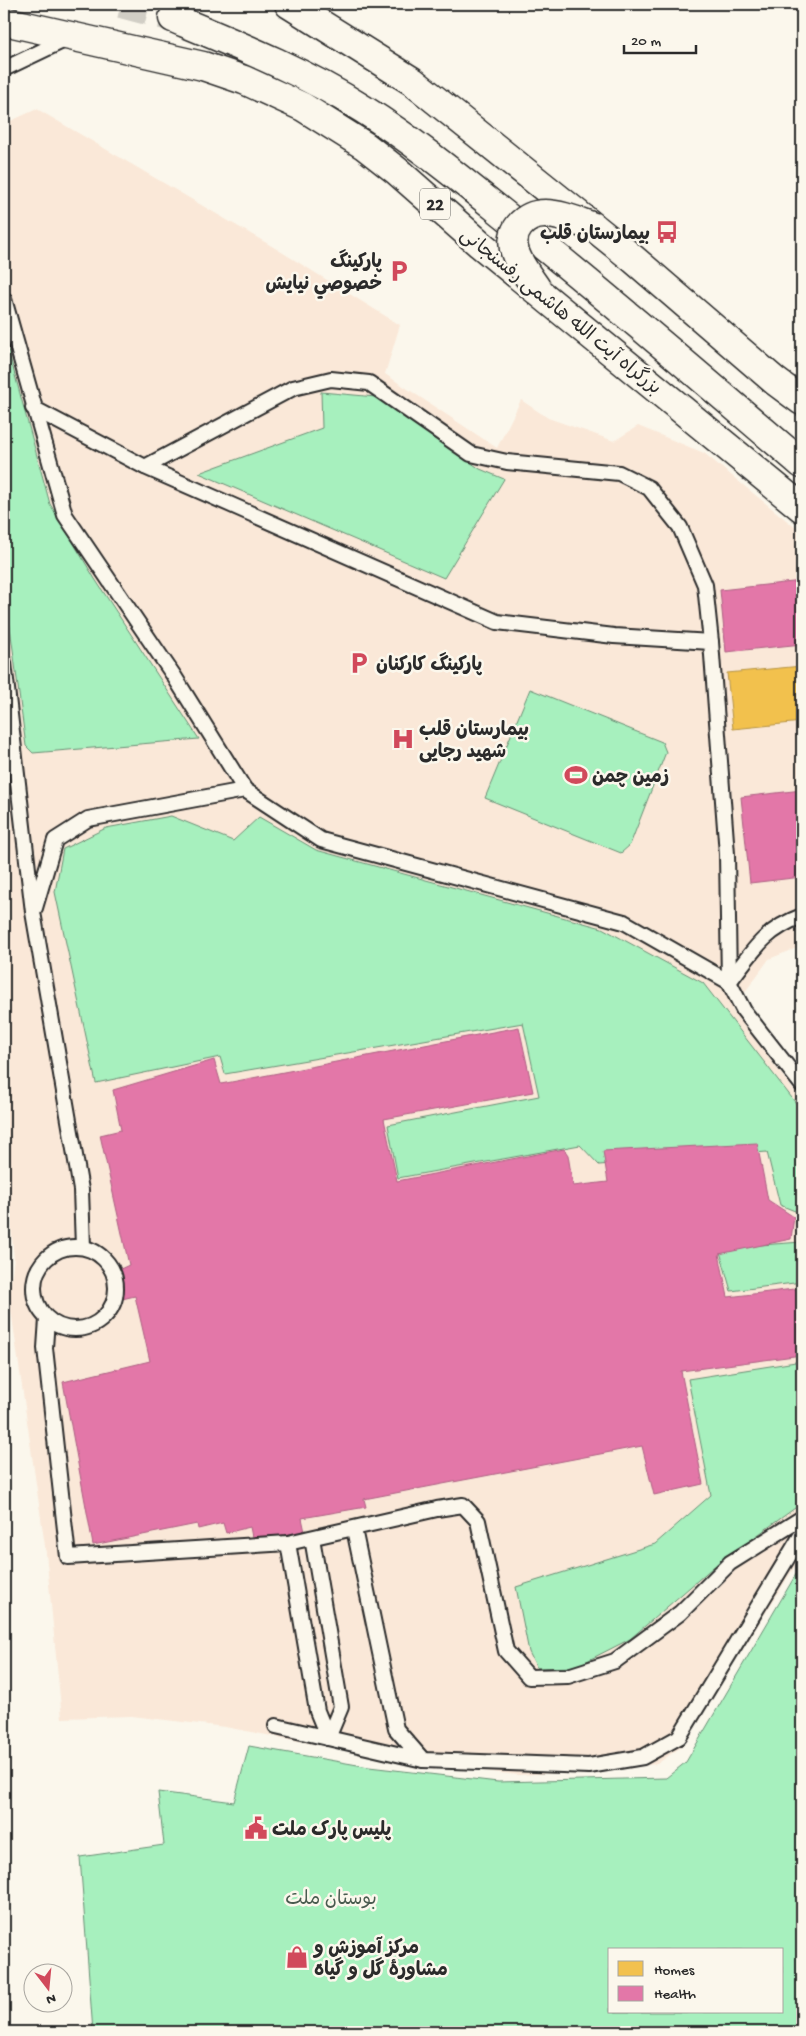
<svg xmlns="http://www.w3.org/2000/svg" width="806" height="2036" font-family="'Gochi Hand','Playpen Sans Arabic',sans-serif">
<rect width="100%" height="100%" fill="#fbf7ec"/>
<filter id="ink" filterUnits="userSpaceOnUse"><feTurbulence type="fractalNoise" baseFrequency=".02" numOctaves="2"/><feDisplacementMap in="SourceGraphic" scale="10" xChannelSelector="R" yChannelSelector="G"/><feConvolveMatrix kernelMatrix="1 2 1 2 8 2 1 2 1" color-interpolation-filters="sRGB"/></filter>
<g filter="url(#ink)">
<path fill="#fae8d8" d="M37 109 275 248 400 325 385 374 497 448 521 400 548 418 614 441 638 426 704 453 802 533V946L769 959 732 1010 802 1101V1555L681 1747 657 1764 597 1771 519 1775 419 1764 225 1727 132 1716 62 1718 46 1553 9 1296 14 1258 4 1153V124Z"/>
<g fill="#a7f0be" stroke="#698e74" fill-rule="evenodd">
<path d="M4 335 50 504 95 579 199 739 33 753 26 746 4 583Z"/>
<path d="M321 392 376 397 480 469 504 479 444 578 199 473 322 428Z"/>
<path d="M530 689 662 742 666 752 630 845 621 853 485 798Z"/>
<path d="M171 816 233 841 259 817 316 850 602 928 703 983 802 1111V1204L795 1211 780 1205 767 1152 599 1165 580 1145 398 1178 388 1125 539 1096 523 1023 225 1074 220 1057 96 1083 55 892 63 849 106 828Z"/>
<path d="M802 1242V1282L731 1291 719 1248Z"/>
<path d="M802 1361V1503L712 1568 630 1639 575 1667 537 1668 529 1652 516 1587 655 1544 711 1495 688 1379Z"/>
<path d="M802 1564V2032H93L80 1857 164 1845 158 1792 234 1802 249 1746 369 1767 498 1782 666 1778 686 1762ZM610 1950H782V2012H610Z"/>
</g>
<path fill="#f2c14e" stroke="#b69444" d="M802 666V722L733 729 727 673Z"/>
<g fill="#e377a8" stroke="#ac6082">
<path d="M802 581V644L726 652 720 590Z"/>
<path d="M802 790V877L750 883 741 797Z"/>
<path d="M519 1027 533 1092 384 1119 397 1181 564 1149 568 1155 573 1186 608 1182 603 1151 757 1143 768 1200 794 1217 791 1239 719 1254 728 1297 802 1288V1355L681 1371 703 1484 654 1495 642 1446 364 1499 366 1507 302 1518 305 1532 253 1542 250 1527 226 1533 223 1523 198 1529 197 1524 93 1545 63 1382 150 1361 135 1296 122 1299 116 1271 129 1265 100 1135 121 1130 113 1090 214 1060 221 1084Z"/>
</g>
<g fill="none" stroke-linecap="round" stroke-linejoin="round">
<path stroke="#d1cec5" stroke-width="28" stroke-dasharray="28 14" stroke-linecap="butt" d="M121 4 173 18"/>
<defs>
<g id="lane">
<path d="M4 69 69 38"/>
<path d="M4 299 65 515 174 676 245 790 321 840 624 922 729 982C753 951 764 930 802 916"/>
<path d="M33 408 145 467 497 622 614 636 711 642 727 854 729 982 744 1011 802 1085"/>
<path d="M145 467 293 388 331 379 369 383 471 454 507 462 619 473 649 488 680 527 705 585 711 642"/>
<path d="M4 663 33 912 81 1190 83 1247"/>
<path d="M35 908 55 840 88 819 245 790"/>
<circle cx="75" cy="1288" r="41"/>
<path d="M47 1319 45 1348 68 1557 288 1543 437 1509 463 1505 478 1521 506 1651 529 1677 568 1676 615 1661 680 1613 730 1563 802 1518"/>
<path d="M354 1529 396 1729 423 1760"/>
<path d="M312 1538 341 1707 328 1738"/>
<path d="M288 1543 317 1711 328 1738"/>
<path d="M276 1726 423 1760 589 1766 643 1757 679 1737 802 1534"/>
</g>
<g id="highway">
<path d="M289 4 412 81 631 257 775 381 802 401"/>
<path d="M173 18C238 45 303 71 363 109 417 143 465 183 515 223 613 301 707 383 802 464"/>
<path d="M4 21 203 66 244 80 303 107 365 146 397 171 480 244 802 508"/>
</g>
</defs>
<use href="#lane" stroke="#2b2b2b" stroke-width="18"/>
<use href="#highway" stroke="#2b2b2b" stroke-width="31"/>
<use href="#lane" stroke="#fbf7ec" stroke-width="14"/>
<use href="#highway" stroke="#fbf7ec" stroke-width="28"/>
<defs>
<path id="highway-bridge" d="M537 289C529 277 519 265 515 252 508 232 524 214 545 214 561 214 579 222 594 227"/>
</defs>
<use href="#highway-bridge" stroke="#2b2b2b" stroke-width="31" stroke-linecap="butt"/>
<use href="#highway-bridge" stroke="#fbf7ec" stroke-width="28"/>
</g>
</g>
<defs>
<symbol id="bus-bare" viewBox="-9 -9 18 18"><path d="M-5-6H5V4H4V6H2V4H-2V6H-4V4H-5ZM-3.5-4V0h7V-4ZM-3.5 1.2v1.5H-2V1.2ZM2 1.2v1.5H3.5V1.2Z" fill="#d1495b" stroke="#fbf7ec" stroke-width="2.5" paint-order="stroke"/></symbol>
<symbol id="parking-bare" viewBox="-9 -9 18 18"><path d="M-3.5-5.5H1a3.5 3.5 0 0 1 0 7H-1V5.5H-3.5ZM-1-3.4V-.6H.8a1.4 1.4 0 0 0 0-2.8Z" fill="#d1495b" stroke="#fbf7ec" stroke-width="2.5" paint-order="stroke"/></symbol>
<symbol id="hospital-bare" viewBox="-9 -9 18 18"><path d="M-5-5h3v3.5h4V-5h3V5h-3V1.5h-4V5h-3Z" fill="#d1495b" stroke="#fbf7ec" stroke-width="2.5" paint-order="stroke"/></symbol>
<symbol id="stadium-bare" viewBox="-9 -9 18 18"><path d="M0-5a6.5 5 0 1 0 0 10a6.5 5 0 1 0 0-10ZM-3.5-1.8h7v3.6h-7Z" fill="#d1495b" stroke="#fbf7ec" stroke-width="2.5" paint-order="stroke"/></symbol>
<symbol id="civic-bare" viewBox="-9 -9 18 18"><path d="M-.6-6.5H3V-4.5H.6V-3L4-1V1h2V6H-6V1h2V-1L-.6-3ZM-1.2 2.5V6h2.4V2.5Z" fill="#d1495b" stroke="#fbf7ec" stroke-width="2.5" paint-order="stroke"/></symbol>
<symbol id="shop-bare" viewBox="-9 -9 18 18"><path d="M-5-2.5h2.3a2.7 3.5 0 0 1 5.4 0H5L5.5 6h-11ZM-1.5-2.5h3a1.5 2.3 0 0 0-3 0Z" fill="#d1495b" stroke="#fbf7ec" stroke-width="2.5" paint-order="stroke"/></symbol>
</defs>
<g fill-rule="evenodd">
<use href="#bus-bare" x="651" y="216" width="32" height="32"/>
<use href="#parking-bare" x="383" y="255" width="32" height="32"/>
<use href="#parking-bare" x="343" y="647" width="32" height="32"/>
<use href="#hospital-bare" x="387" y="723" width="32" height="32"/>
<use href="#stadium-bare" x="560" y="759" width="32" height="32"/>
<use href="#civic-bare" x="240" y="1812" width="32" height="32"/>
<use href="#shop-bare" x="281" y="1941" width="32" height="32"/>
</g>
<g text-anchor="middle" stroke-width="5" stroke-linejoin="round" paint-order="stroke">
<rect fill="#fbf7ec" stroke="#696865" stroke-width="1" x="420" y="188.5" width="30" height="31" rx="4"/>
<g font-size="18" font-weight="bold" fill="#2b2b2b">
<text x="435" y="210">22</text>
</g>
<g font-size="19" font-weight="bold" fill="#2b2b2b" stroke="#fbf7ec" text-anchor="start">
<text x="650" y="239" text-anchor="end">بیمارستان قلب</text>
<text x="382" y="267" text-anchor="end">پاركينگ<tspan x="382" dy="22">خصوصي نيايش</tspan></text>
<text x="376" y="670">پارکینگ کارکنان</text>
<text x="419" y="735">بیمارستان قلب<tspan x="419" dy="22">شهید رجایی</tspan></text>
<text x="592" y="782">زمین چمن</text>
<text x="272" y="1835">پلیس پارک ملت</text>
<text x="314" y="1953">مرکز آموزش و<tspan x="314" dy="22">مشاورهٔ گل و گیاه</tspan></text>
</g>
<g font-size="19" fill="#2b2b2b" stroke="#fbf7ec">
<text transform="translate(562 310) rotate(39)" y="7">بزرگراه آیت الله هاشمی رفسنجانی</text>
</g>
<g font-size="19" fill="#4a5c50" stroke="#fbf7ec">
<text x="331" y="1904">بوستان ملت</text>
</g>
</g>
<rect width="806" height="2036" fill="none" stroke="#fbf7ec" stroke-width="20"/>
<rect x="10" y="10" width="786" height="2016" fill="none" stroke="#2b2b2b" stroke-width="2" filter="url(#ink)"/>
<rect x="608" y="1948" width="175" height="65" fill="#fbf7ec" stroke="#a8a59f"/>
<rect x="618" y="1961" width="25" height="15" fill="#f2c14e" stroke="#a8a59f"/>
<text x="654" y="1974" font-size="15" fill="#2b2b2b">Homes</text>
<rect x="618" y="1986" width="25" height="15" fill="#e377a8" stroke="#a8a59f"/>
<text x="654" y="1998" font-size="15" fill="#2b2b2b">Health</text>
<g transform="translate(48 1988) rotate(164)"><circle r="24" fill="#fbf7ec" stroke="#a8a59f"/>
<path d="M0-4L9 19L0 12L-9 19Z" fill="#d1495b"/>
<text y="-8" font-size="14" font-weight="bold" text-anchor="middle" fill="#2b2b2b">N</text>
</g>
<path d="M624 45v8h72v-8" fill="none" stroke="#2b2b2b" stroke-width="2.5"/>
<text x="631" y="45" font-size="15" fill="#2b2b2b" stroke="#fbf7ec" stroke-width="4" paint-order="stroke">20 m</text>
</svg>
